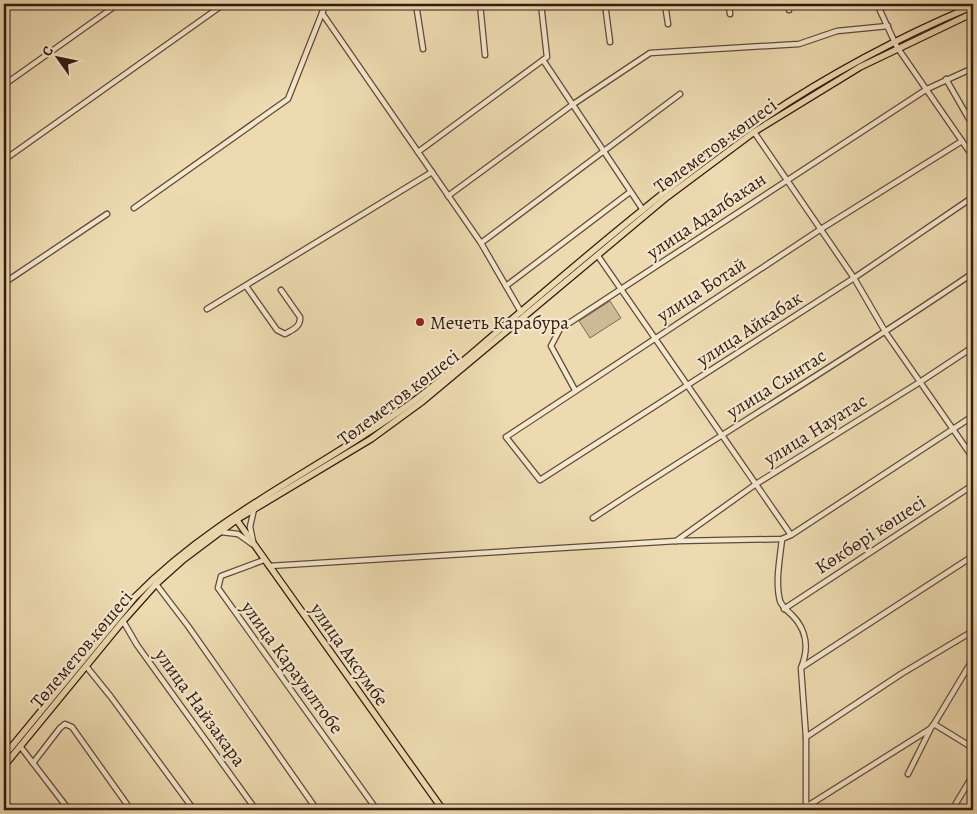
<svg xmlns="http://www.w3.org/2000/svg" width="977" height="814" font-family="Alegreya,serif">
<rect width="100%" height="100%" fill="#eddab0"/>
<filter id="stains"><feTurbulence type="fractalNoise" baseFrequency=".004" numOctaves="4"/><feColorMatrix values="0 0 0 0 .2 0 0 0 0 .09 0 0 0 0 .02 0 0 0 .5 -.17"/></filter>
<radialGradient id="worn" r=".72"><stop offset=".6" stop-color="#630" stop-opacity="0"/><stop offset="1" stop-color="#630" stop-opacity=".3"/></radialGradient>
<path fill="#cdb995" stroke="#806a52" d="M610 301 621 318 590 338 579 321Z"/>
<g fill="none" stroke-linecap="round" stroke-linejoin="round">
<defs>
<g id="minor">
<path d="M326 4 322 13 481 243 521 312"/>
<path d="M416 4 423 49"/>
<path d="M480 4 485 55"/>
<path d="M605 4 610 42"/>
<path d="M665 4 668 24"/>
<path d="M729 4 730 14"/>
<path d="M789 4V10"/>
<path d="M877 4 897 47 973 157"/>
<path d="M4 7 8 4"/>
<path d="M543 60 643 210"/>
<path d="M946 79 973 126"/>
<path d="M4 85 118 4"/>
<path d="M754 132 854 278 886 333 973 458"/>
<path d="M962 141 821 229 506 437 540 480 854 278 973 197"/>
<path d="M418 152 547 57 541 4"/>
<path d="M4 160 224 4"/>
<path d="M448 196 572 105 650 53 799 44 837 31 888 26"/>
<path d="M134 208 288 99 322 13"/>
<path d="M481 243 680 94"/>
<path d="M598 256 791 535"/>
<path d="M4 283 107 214"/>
<path d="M246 286 277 330 285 334C292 330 301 327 300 317L281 290"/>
<path d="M506 286 630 192"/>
<path d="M207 309 432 172"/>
<path d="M575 390 551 346 560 329 927 89 973 68"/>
<path d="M593 518C719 435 849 358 973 273"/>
<path d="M221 532 238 534 252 544"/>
<path d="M782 539C780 558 775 582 780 601 783 608 787 610 792 615 807 630 809 649 801 668L806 737V810"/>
<path d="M253 541 250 527 254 509"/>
<path d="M676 541 756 484 920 382 973 347"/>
<path d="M264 560 221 576 218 588 377 810"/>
<path d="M269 566 676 541 782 539 791 535 973 416"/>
<path d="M156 584 188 626 317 810"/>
<path d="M784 609 973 485"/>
<path d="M123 621 137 645 256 810"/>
<path d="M973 659 934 724 973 748"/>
<path d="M86 666 111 697 194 810"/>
<path d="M802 667 973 556"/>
<path d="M806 737 901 674 973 631"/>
<path d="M20 746 69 810"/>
<path d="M33 763 60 728 65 724 72 727 131 810"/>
<path d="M908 774 930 730"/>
<path d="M4 800 11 810"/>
<path d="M806 807 930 729 934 724"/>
<path d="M952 810 973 775"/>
</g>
<g id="major">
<path d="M236 519 443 810"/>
<path d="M4 756 135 597C218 512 324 468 418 398 448 375 476 350 505 325 568 272 631 217 697 167 781 101 875 47 973 6"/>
<path d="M4 766 123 621 156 584 184 559 236 520 371 439 423 401 667 197 754 132 860 67 973 13"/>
</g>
</defs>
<use href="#minor" stroke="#614a38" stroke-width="7"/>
<use href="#major" stroke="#321a10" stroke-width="8"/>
<use href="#minor" stroke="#f3e7cc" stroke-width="4.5"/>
<use href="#major" stroke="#eddab0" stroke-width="5.5"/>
</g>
<circle fill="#8f2418" stroke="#f3e7cc" stroke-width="2" cx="420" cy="322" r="5"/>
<g text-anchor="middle" stroke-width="4.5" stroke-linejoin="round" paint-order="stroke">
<g font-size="19" fill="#321a10" stroke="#f3e7cc">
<text transform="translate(715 145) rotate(-36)" y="7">Төлеметов көшесі</text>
<text transform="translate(706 215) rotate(-34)" y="7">улица Адалбакан</text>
<text transform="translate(701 289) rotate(-33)" y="7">улица Ботай</text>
<text transform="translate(749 328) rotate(-33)" y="7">улица Айкабак</text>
<text transform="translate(776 383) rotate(-32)" y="7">улица Сынтас</text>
<text transform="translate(398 397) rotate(-37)" y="7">Төлеметов көшесі</text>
<text transform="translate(815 429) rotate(-32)" y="7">улица Науатас</text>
<text transform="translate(870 534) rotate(-33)" y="7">Көкбөрі көшесі</text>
<text transform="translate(81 649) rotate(-50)" y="7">Төлеметов көшесі</text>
<text transform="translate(350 654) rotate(55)" y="7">улица Аксумбе</text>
<text transform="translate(293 667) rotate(54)" y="7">улица Карауылтобе</text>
<text transform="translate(201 707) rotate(54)" y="7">улица Найзакара</text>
</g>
<g font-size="19" fill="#321a10" stroke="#f3e7cc" text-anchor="start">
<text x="430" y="329">Мечеть Карабура</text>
</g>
</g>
<rect width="977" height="814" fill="none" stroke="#eddab0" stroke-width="20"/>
<rect x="5" y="5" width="967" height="804" fill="none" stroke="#321a10" stroke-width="2.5"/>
<rect x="10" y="10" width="957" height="794" fill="none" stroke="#321a10"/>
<g transform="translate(58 58) rotate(303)" stroke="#f3e7cc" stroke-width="4" paint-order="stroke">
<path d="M0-4L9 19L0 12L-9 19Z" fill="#321a10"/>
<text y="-8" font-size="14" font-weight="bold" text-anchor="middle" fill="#321a10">С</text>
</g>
<rect width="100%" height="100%" filter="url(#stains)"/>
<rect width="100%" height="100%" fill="url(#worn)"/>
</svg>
